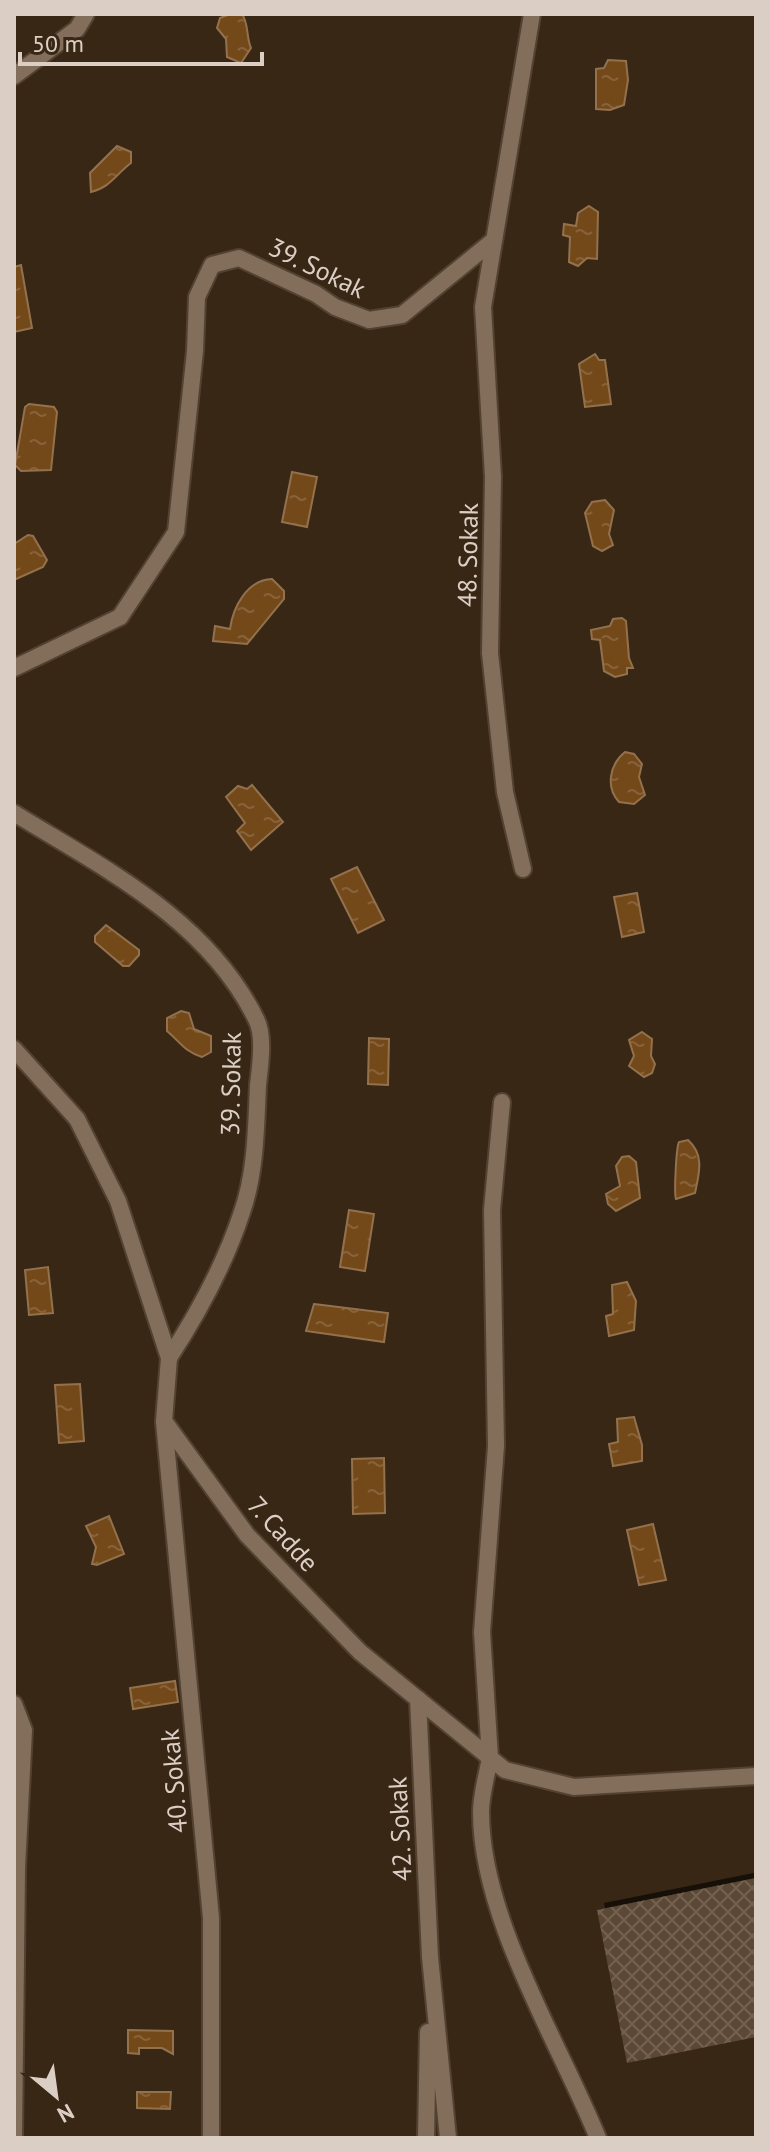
<svg xmlns="http://www.w3.org/2000/svg" width="770" height="2152" font-family="'PT Sans',sans-serif">
<defs>
<pattern id="water-ripples" width="26" height="14" patternUnits="userSpaceOnUse" patternTransform="scale(2)"><rect width="26" height="14" fill="#74491a"/><path d="M2 4q2-2 4 0t4 0M15 11q2-2 4 0t4 0" fill="none" stroke="#87623a"/></pattern>
<pattern id="building-cross-hatch" width="8" height="8" patternUnits="userSpaceOnUse" patternTransform="scale(2)"><rect width="8" height="8" fill="#5c4836"/><path d="M0 0l8 8M0 8l8-8" fill="none" stroke="#736152"/></pattern>
<filter id="shadow"><feDropShadow dx="7" dy="-7" stdDeviation="0" flood-color="#0009"/></filter>
</defs>
<rect width="100%" height="100%" fill="#392716"/>
<g fill="url(#water-ripples)" stroke="#93714d" stroke-width="2">
<path d="M230 14H242C249 24 246 37 251 48L241 63 227 57 226 39 217 28 220 18Z"/>
<path d="M608 60 626 61 628 80 624 105 610 110 596 109V69L604 68Z"/>
<path d="M117 146 131 152V163C116 174 111 187 91 192L90 173Z"/>
<path d="M589 206 598 212 597 259 587 258 578 266 569 262 570 237 563 235 564 224 576 226 578 213Z"/>
<path d="M21 265 32 328 14 332V267Z"/>
<path d="M595 354 599 360H605L611 404 585 407 579 364Z"/>
<path d="M29 404 54 407 57 412 51 470 21 471 15 465 25 407Z"/>
<path d="M292 472 317 477 307 527 282 522Z"/>
<path d="M605 500 614 510 609 534 613 545 602 551 593 546 585 513 592 502Z"/>
<path d="M28 535 33 536 47 560 43 567 14 580V544Z"/>
<path d="M272 579 284 591V599L247 644 213 641 215 626 230 629C233 607 247 580 272 579Z"/>
<path d="M622 618 626 621 629 658 633 668H627V674L615 677 604 671 600 640 592 639 591 630 610 626 613 619Z"/>
<path d="M625 752 634 754 642 764 639 777 645 795 634 804 619 802C605 787 610 764 625 752Z"/>
<path d="M252 785 283 822 251 850 237 831 245 823 226 797 238 786 247 789Z"/>
<path d="M357 867 384 920 358 933 331 879Z"/>
<path d="M637 893 644 932 622 937 614 897Z"/>
<path d="M106 925 139 950V955L129 966H123L95 942V936Z"/>
<path d="M181 1011 189 1013 194 1029 211 1036V1052L202 1057C185 1052 179 1041 167 1031V1018Z"/>
<path d="M642 1032 652 1039 651 1056 655 1064 652 1073 644 1077 629 1066 634 1056 629 1040Z"/>
<path d="M369 1038 389 1039 388 1085 368 1084Z"/>
<path d="M688 1140C705 1155 699 1174 695 1193L676 1199C674 1195 676 1148 679 1142Z"/>
<path d="M629 1156 636 1162 640 1198 616 1211 608 1204 606 1194 620 1186 616 1166 622 1157Z"/>
<path d="M349 1210 374 1214 365 1271 340 1267Z"/>
<path d="M48 1267 53 1313 29 1315 25 1270Z"/>
<path d="M627 1282 636 1301 634 1330 609 1336 606 1316 613 1314 612 1285Z"/>
<path d="M314 1304 388 1313 384 1342 306 1331Z"/>
<path d="M80 1384 84 1441 59 1443 55 1385Z"/>
<path d="M634 1417 642 1445V1461L613 1466 609 1444 618 1442 617 1419Z"/>
<path d="M384 1458 385 1513 353 1514 352 1459Z"/>
<path d="M109 1516 124 1554 97 1565 92 1564 96 1547 86 1526Z"/>
<path d="M653 1524 666 1580 639 1585 627 1530Z"/>
<path d="M175 1681 178 1702 133 1709 130 1688Z"/>
<path d="M128 2030 173 2031V2054L162 2048H139V2054L128 2053Z"/>
<path d="M137 2092H171L170 2109 137 2108Z"/>
</g>
<path fill="url(#building-cross-hatch)" filter="url(#shadow)" d="M756 1878V2037L627 2063 597 1910Z"/>
<g fill="none" stroke-linecap="round" stroke-linejoin="round">
<defs>
<path id="service" d="M490 1758C487 1775 481 1794 481 1812 481 1918 558 2040 598 2138"/>
<g id="minor">
<path d="M14 76 77 29 86 14"/>
<path d="M14 668 120 617 176 532 195 351 197 297 212 265 239 258 316 294 335 307 369 320 402 315 494 240"/>
<path d="M14 813C103 868 207 919 256 1019 265 1035 260 1067 258 1085 256 1127 256 1172 242 1212 225 1264 199 1312 169 1358"/>
<path d="M523 869 505 792 490 653 493 477 483 307 532 14"/>
<path d="M14 1049 77 1119 118 1201 169 1358 164 1421 247 1535 360 1652 505 1770 574 1787 756 1776"/>
<path d="M164 1422 211 1918V2138"/>
<path d="M418 1699 430 1957 448 2138"/>
<path d="M14 1704 24 1730 17 1868 14 2138"/>
<path d="M490 1758 482 1632 496 1446 492 1210 502 1102"/>
<path d="M426 2138 428 2032"/>
</g>
</defs>
<use href="#service" stroke="#534232" stroke-width="20"/>
<use href="#minor" stroke="#534232" stroke-width="20"/>
<use href="#service" stroke="#826e5b" stroke-width="16"/>
<use href="#minor" stroke="#826e5b" stroke-width="16"/>
</g>
<g text-anchor="middle" stroke-width="7" stroke-linejoin="round" paint-order="stroke">
<g font-size="26" fill="#dbcfc5" stroke="#392716">
<text transform="translate(317 268) rotate(26)" y="9">39. Sokak</text>
<text transform="translate(468 555) rotate(-89)" y="9">48. Sokak</text>
<text transform="translate(231 1084) rotate(-89)" y="9">39. Sokak</text>
<text transform="translate(283 1534) rotate(48)" y="9">7. Cadde</text>
<text transform="translate(174 1781) rotate(-95)" y="9">40. Sokak</text>
<text transform="translate(400 1829) rotate(-93)" y="9">42. Sokak</text>
</g>
</g>
<rect width="770" height="2152" fill="none" stroke="#dbcfc5" stroke-width="32"/>
<g transform="translate(56 2096) rotate(151)" stroke="#392716" stroke-width="6" paint-order="stroke">
<path d="M0-6L14 30L0 20L-14 30Z" fill="#dbcfc5"/>
<text y="-12" font-size="22" font-weight="bold" text-anchor="middle" fill="#dbcfc5">N</text>
</g>
<path d="M20 52v12h242v-12" fill="none" stroke="#dbcfc5" stroke-width="4"/>
<text x="32" y="52" font-size="24" fill="#dbcfc5" stroke="#392716" stroke-width="6" paint-order="stroke">50 m</text>
</svg>
